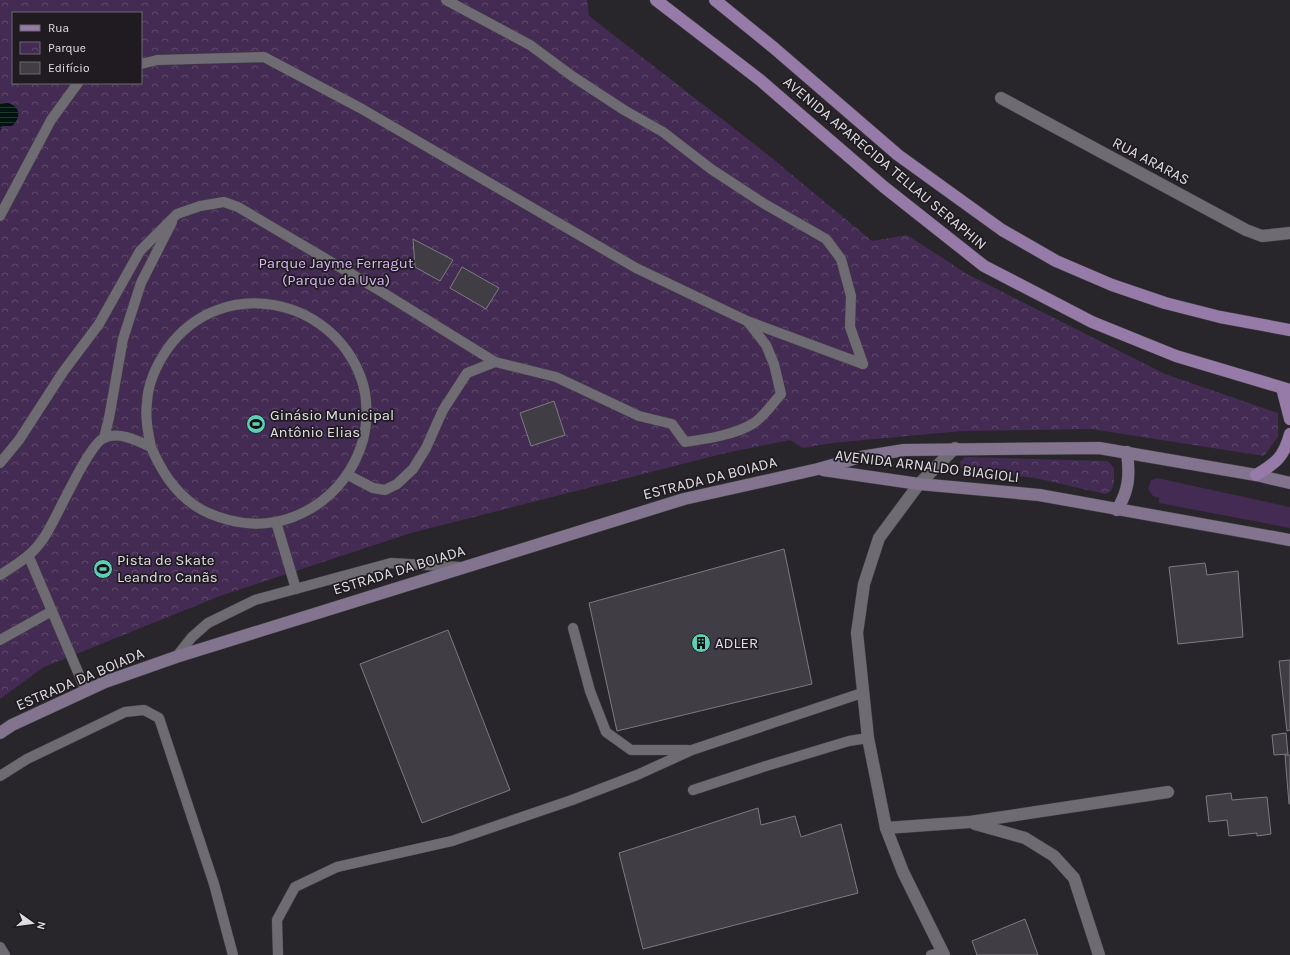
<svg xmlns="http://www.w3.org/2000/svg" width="1290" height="955" font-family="Karla,sans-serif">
<defs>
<pattern id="park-crowns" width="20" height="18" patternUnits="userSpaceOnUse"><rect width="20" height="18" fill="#432b53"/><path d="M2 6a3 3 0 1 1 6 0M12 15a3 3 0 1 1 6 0" fill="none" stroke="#5e496b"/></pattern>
<pattern id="water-rules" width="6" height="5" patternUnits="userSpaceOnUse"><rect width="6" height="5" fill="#001410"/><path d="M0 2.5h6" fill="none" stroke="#253632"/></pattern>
</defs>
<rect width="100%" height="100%" fill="#28252b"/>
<path fill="#432b53" d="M1157 478 1290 507V528L1159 503V498L1153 496 1148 489 1151 480Z"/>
<g fill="url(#park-crowns)" fill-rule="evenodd">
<path d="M0 0H587L589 16 762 150 872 241 907 235 967 274 1165 374 1278 413V437L1264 456 1091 429 962 431 832 443 803 448 790 440 726 453 411 533 220 596 44 667 0 699ZM13 13H141V83H13Z"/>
<path d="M965 457 1108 461 1114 468V483L1111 491 1105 494 1035 478 963 469 961 468 960 462Z"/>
</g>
<path fill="url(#water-rules)" d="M7 103C20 105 22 118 12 126H2L0 131V104Z"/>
<g fill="#413d44" stroke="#7e7a81">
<path d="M413 239 453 260 440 281 415 267Z"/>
<path d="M462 267 499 288 486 309 450 288Z"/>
<path d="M554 401 565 435 531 446 520 413Z"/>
<path d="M784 549 812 684 617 731 589 603Z"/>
<path d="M1205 563 1207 575 1238 571 1243 637 1178 644 1169 567Z"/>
<path d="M448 630 510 790 422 823 360 664Z"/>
<path d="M1290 660V730L1287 731 1279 661Z"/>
<path d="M1286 733 1288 754 1274 755 1272 735Z"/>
<path d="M1285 755H1290V804H1289Z"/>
<path d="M1231 793 1232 800 1267 797 1271 834 1257 836V833L1229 836 1227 820 1209 822 1206 796Z"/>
<path d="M758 808 761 825 795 816 801 837 841 824 858 893 643 949 619 853Z"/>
<path d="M1025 919 1038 955H977L972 941Z"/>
</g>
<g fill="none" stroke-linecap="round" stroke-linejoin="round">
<defs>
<g id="lane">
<path d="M446 0 530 45 572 76 624 110 663 132 711 169 763 203 826 239 841 259 851 296 850 327 863 364"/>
<path d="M141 64 157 60 264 57 362 109 636 268 747 321 863 364"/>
<path d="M0 216 51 120 78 83"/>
<path d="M495 362 556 377 639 416 672 424 685 442C706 439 735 435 754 423 764 416 773 403 781 394L774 364 766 345 748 322"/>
<path d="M104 438 109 418 123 339 141 283 172 222"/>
<path d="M0 463 19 440 63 372 99 324 140 251 177 214 200 206 224 202 238 207 382 292 495 362 467 373 443 410 426 448 413 469 397 484 385 490 373 488 348 475"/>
<path d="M276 522 296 589"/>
<path d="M29 557 86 691"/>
<path d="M0 575C19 563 33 555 45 536 58 516 88 445 104 438 119 431 138 441 151 447 161 470 173 490 194 505 204 512 217 517 229 520 288 536 347 498 363 440 368 421 368 397 361 378 331 296 221 275 168 348 157 364 148 383 147 402 145 418 148 432 151 447"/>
<path d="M573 628 590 691 606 732 631 750H688"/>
<path d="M0 640 52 611"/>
<path d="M176 657 192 637 208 623 255 600 391 563 460 567"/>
<path d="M0 776 27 759 125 712 144 710 159 718 214 884 233 955"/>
<path d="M693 790 766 766 849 741 868 738"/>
<path d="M0 947 5 955"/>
<path d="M278 955 277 920 295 887 337 867 452 841 572 800 637 775 692 750 862 693"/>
<path d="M931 955 943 952"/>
</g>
<g id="street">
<path d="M1001 98 1246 230 1262 236 1290 233"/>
<path d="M975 824 1025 838 1054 856 1074 878 1099 955"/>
<path d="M886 828 970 822 1168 792"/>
<path d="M944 955 903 872 886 828 868 738 857 633 864 584 879 538 919 484 955 448"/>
</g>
<g id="secondary">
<path d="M823 470 919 484 1039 495 1290 540"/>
<path d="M1117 510C1129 490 1130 476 1127 452"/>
<path d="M0 733 12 725 105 682 176 657 684 499 818 469 861 457 904 450 1099 448 1256 475 1290 483"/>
</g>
<g id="primary">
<path d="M656 0 760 80 884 187 984 266 1092 322 1176 356 1290 390"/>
<path d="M715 0 774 48 898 155 1002 230 1056 261 1112 285 1165 303 1220 317 1290 330"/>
<path d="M1282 388 1290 419"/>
<path d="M1256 475C1276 463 1284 457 1290 434"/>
</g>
</defs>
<use href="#lane" stroke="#434045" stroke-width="11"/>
<use href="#street" stroke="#434045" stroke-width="13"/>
<use href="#secondary" stroke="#434045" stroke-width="13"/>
<use href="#primary" stroke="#434045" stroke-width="13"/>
<use href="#lane" stroke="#6f6b73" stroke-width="10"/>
<use href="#street" stroke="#6f6b73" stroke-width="12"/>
<use href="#secondary" stroke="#82738e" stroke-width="12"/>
<use href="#primary" stroke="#967ba9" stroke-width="12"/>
</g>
<defs>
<symbol id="stadium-disc" viewBox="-11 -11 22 22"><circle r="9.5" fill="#5eceb7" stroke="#1f1b21"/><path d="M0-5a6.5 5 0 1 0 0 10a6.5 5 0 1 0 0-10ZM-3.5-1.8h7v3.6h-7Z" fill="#111"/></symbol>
<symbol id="building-disc" viewBox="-11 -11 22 22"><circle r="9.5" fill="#5eceb7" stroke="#1f1b21"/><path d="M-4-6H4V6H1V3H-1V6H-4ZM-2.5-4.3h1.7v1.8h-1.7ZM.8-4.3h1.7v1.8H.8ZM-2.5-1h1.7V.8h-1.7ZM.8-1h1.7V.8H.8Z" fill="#111"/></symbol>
</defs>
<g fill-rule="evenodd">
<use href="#stadium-disc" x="245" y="413" width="22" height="22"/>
<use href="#stadium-disc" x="92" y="558" width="22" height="22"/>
<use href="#building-disc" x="690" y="632" width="22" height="22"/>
</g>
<g text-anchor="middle" stroke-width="3.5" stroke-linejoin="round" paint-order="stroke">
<g font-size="15" fill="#e0dee2" stroke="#1f1b21">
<text transform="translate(1151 161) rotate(28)" y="5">RUA ARARAS</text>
<text transform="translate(885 163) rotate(40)" y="5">AVENIDA APARECIDA TELLAU SERAPHIN</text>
<text transform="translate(927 466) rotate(7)" y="5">AVENIDA ARNALDO BIAGIOLI</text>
<text transform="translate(710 478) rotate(-14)" y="5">ESTRADA DA BOIADA</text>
<text transform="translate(399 570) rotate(-17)" y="5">ESTRADA DA BOIADA</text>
<text transform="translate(80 679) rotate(-23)" y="5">ESTRADA DA BOIADA</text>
</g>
<g font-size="15" fill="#dbb7f5" stroke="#1f1b21">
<text x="336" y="268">Parque Jayme Ferragut<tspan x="336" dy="17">(Parque da Uva)</tspan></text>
</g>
<g font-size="15" fill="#e0dee2" stroke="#1f1b21" text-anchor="start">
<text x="270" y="420">Ginásio Municipal<tspan x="270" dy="17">Antônio Elias</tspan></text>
<text x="117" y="565">Pista de Skate<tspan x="117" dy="17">Leandro Canãs</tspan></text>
<text x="715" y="648">ADLER</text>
</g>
</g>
<rect x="12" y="12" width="130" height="72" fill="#1f1b21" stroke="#6c696e"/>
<rect x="20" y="25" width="20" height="6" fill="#967ba9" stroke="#6c696e"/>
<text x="48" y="32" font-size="12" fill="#e0dee2">Rua</text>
<rect x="20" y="42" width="20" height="12" fill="url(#park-crowns)" stroke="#6c696e"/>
<text x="48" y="52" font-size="12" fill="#e0dee2">Parque</text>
<rect x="20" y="62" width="20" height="12" fill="#413d44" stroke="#6c696e"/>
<text x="48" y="72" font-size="12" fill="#e0dee2">Edifício</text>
<g transform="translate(32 923) rotate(104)" stroke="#1f1b21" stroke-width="3" paint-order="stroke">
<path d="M0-3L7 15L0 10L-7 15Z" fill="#e0dee2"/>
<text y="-6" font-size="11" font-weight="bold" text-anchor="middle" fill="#e0dee2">N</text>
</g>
</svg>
